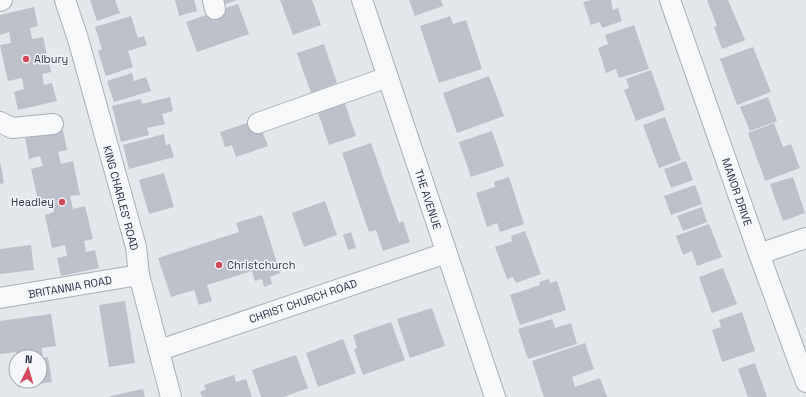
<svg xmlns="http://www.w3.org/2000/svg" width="806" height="397" font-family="'Space Grotesk',sans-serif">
<rect width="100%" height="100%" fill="#e4e7ec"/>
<g fill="#bbc0ca">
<path d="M90 0H115L120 13 97 21Z"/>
<path d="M175 0H194L197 11 179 16Z"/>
<path d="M224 0H237L225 4Z"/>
<path d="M280 0H312L321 25 293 35Z"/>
<path d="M409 0H441L443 6 415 16Z"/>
<path d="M591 0H611L613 10 618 8 622 21 602 28 600 22 591 25 583 2Z"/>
<path d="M707 0H728L745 40 722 49 714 27 717 26Z"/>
<path d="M238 4 249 34 197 52 186 22Z"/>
<path d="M34 7 38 26 30 28 32 39 43 37 51 72 42 74 44 85 52 83 57 101 18 110 14 92 24 89 22 78 8 81 0 45 11 43 9 32 0 35V15Z"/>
<path d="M131 16 138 38 144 36 147 45 128 51 133 67 106 76 98 51 102 49 95 27Z"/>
<path d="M450 16 453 24 466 20 482 69 439 83 420 26Z"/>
<path d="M634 25 649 69 619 78 616 69 606 73 598 48 608 44 605 35Z"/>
<path d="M324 44 337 83 311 93 297 53Z"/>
<path d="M753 47 771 92 737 105 720 59Z"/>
<path d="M651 70 665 110 636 121 624 90 629 88 626 79Z"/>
<path d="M132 73 134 81 146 77 151 91 114 102 107 81Z"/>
<path d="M489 76 504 116 457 133 443 93Z"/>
<path d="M170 97 173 111 162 114 165 124 147 128 149 135 121 142 112 106 141 99 142 104Z"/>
<path d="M768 97 777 121 750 131 740 107Z"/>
<path d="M343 98 356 136 329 145 316 107Z"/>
<path d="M665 117 681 160 659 168 643 125Z"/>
<path d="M253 121 257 133 262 131 268 146 236 157 232 145 225 147 220 132Z"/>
<path d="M774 123 783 147 791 144 800 168 765 181 748 133Z"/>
<path d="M63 130 67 150 58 152 61 164 73 161 80 195 70 196 73 209 85 206 93 239 84 241 86 252 95 250 99 268 61 276 57 258 67 256 65 245 52 248 45 215 54 212 52 201 39 204 31 169 43 166 40 156 29 159 25 138Z"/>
<path d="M492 131 504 166 471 177 459 142Z"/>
<path d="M164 134 166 145 170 144 174 157 129 169 123 145Z"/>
<path d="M371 143 399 223 403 221 410 242 383 251 376 230 369 232 342 153Z"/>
<path d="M0 161 4 183 0 184Z"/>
<path d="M686 161 693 180 671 188 664 169Z"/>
<path d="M164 173 174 207 149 214 139 180Z"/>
<path d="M509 177 524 224 500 232 497 223 487 227 476 193 495 187 494 182Z"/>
<path d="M793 177 805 213 783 221 770 184Z"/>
<path d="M695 185 702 204 671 215 664 196Z"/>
<path d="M325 201 337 235 304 247 292 213Z"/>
<path d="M702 207 707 222 683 231 677 216Z"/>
<path d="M262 215 280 273 270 277 272 284 264 287 262 279 255 281 252 271 207 285 212 301 199 305 194 290 171 297 158 258 239 232 236 223Z"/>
<path d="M709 224 722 257 697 266 692 251 683 255 676 236Z"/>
<path d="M525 231 541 274 516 283 513 277 507 279 495 247 512 241 511 236Z"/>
<path d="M351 232 356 248 348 250 343 235Z"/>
<path d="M31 245 34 270 0 274V249Z"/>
<path d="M723 268 737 304 712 313 699 277Z"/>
<path d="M549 279 550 283 557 281 566 310 520 325 510 295 540 285 539 282Z"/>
<path d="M125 301 135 363 109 367 99 305Z"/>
<path d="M432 308 445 346 410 358 397 319Z"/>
<path d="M742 312 755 351 722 362 712 330 721 327 719 320Z"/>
<path d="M51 314 56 346 42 348 43 358 48 357 52 382 18 387 17 381H40V357H16V352L0 354V321Z"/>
<path d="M552 319 555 328 571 323 577 344 528 359 518 329Z"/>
<path d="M391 322 405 360 363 375 354 349 357 348 353 335Z"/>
<path d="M343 339 356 373 318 387 306 353Z"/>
<path d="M585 343 594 369 572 377 575 387 600 378 607 397H544L532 361Z"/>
<path d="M296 355 308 388 283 397H261L252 370Z"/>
<path d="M755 363 767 397H748L738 369Z"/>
<path d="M234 375 236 382 246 379 252 397H202L200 392 206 389 204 385Z"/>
<path d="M143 389 145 397H110V396Z"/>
</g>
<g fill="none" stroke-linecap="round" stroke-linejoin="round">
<defs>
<g id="minor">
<path d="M65 0 78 39 136 247 139 275 171 397"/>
<path d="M213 0 215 9"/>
<path d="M362 0 495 397"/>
<path d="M670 0 759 254 806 382"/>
<path d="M0 1 2 0"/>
<path d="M0 122 12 128 53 124"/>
<path d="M258 123 388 77"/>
<path d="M759 254 806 238"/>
<path d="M0 298 139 275"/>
<path d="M160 350 446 253"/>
</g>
</defs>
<use href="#minor" stroke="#a9aeb7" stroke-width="22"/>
<use href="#minor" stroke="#f7f8fa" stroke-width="20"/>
</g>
<g fill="#d1495b" stroke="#f4f6f9" stroke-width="1.5">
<circle cx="26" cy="59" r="4"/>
<circle cx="62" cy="202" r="4"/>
<circle cx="219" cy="265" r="4"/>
</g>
<g text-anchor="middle" stroke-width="3" stroke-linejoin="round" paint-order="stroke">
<g font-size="11" fill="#2b3445" stroke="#f4f6f9" text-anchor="start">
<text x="34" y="63">Albury</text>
<text x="54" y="206" text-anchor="end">Headley</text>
<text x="227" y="269">Christchurch</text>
</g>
<g font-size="11" fill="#2b3445" stroke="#f4f6f9">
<text transform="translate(737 192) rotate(71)" y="4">MANOR DRIVE</text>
<text transform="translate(121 198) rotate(75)" y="4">KING CHARLES' ROAD</text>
<text transform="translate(428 199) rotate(72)" y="4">THE AVENUE</text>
<text transform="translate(70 287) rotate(-10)" y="4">BRITANNIA ROAD</text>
<text transform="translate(303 301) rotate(-19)" y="4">CHRIST CHURCH ROAD</text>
</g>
</g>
<g transform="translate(28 369) rotate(5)"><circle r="19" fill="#f4f6f9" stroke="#a4a8b1"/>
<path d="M0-3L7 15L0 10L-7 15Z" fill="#d1495b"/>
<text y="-6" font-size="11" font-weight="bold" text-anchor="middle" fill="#2b3445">N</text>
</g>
</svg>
